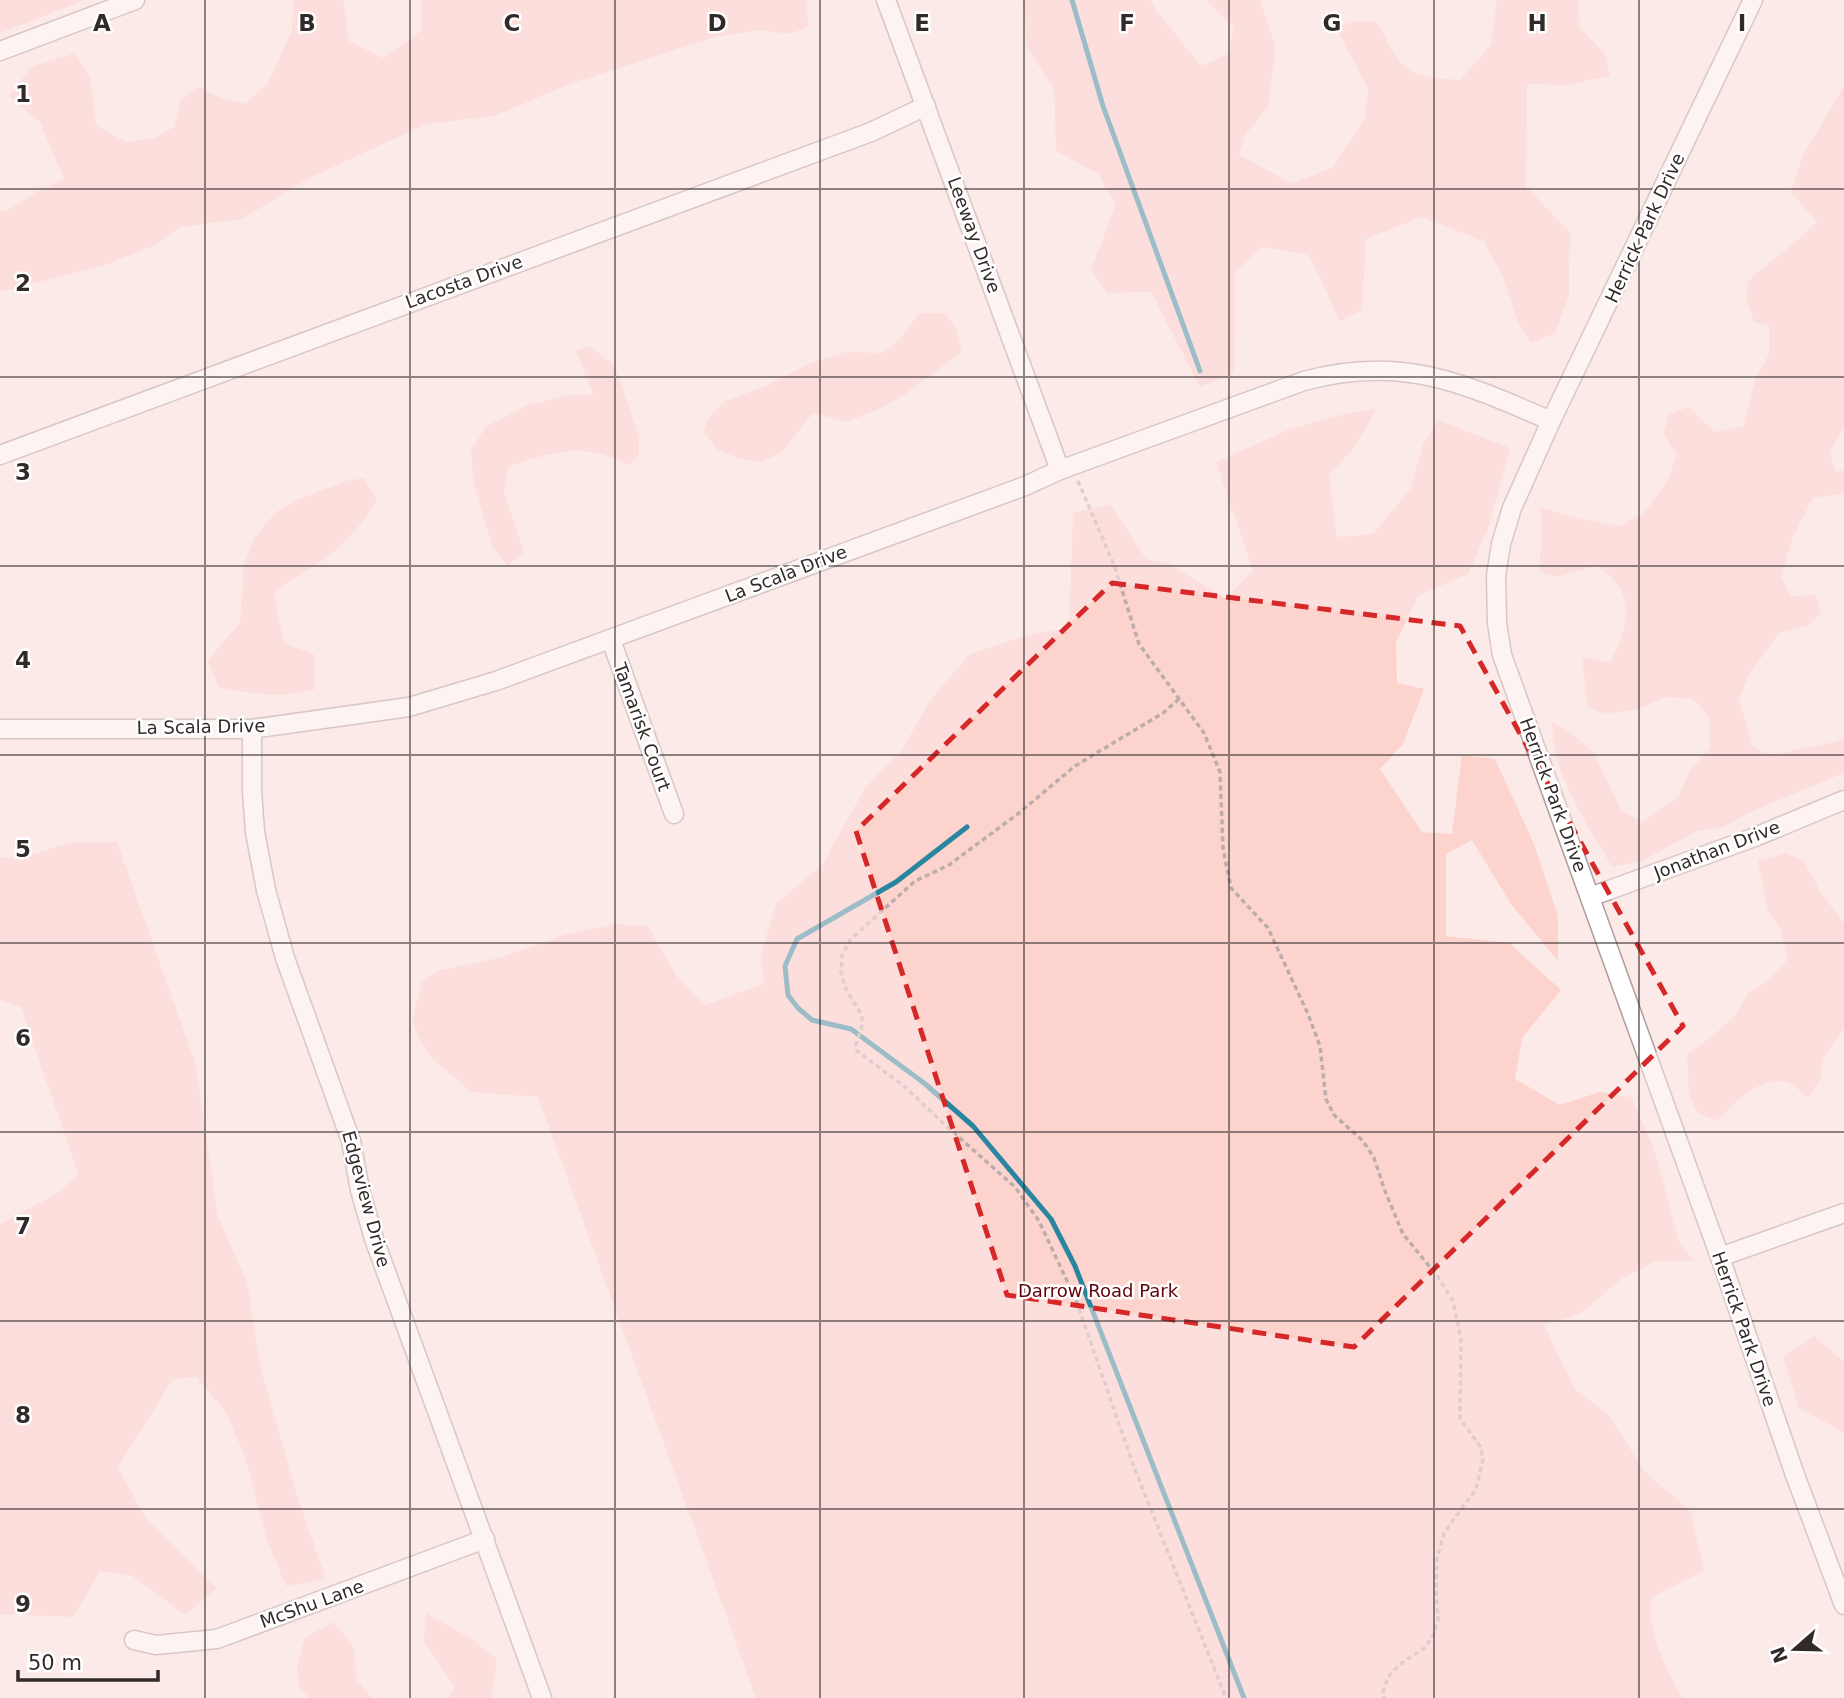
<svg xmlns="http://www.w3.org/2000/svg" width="1844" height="1698" font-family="'DejaVu Sans',sans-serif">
<rect width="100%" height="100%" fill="#fceae8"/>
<g fill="#fdd3ce">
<path d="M0 0H85L0 33Z"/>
<path d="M293 0H343L349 41 383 58 421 31 422 0H807L808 27 789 34 761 30 718 36 570 84 494 116 427 124 309 178 242 219 180 227 153 246 105 265 0 292V211L8 210 38 191 64 179 40 122 9 96 31 67 75 53 91 80 96 125 126 142 154 138 174 127 181 99 199 87 221 98 244 104 267 84 279 59 292 30Z"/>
<path d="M1023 0H1151L1156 10 1201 66 1228 54 1234 27 1206 0H1260L1276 47 1268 107 1245 135 1239 155 1292 183 1332 168 1364 121 1368 88 1335 27 1356 21H1376C1405 71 1400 76 1460 80L1491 45 1497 0H1579L1580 28 1605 54 1610 76 1566 85 1527 84 1526 186 1570 233 1569 296 1555 333 1531 343 1519 325 1504 279 1484 241 1421 217 1366 239 1362 310 1339 322 1322 281 1308 255 1262 247 1235 273 1234 373 1200 387 1151 292 1107 293 1091 270 1116 204 1097 173 1056 151 1054 89 1027 48Z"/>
<path d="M1844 86V426L1830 453 1836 472 1844 470V493L1813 498 1794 535 1781 576 1791 596 1816 595 1821 614 1807 626 1779 633 1749 675 1739 699 1752 746 1770 755 1835 742 1844 738V773L1755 810 1721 828 1697 831 1642 861 1612 867C1585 819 1553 778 1552 722L1574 735 1594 753 1621 810 1643 822 1678 797 1690 771 1710 748V718L1693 699 1665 697 1639 709 1604 714 1587 706 1582 657 1610 662C1621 641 1634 612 1620 589 1615 580 1605 572 1597 565L1557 577 1539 572 1542 529 1540 507 1579 519 1620 526 1646 511 1667 481 1677 455 1663 434 1669 414 1688 407 1715 432 1743 426 1756 377 1769 354V326L1754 322 1746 300 1748 281C1771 260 1796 244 1817 222L1791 192 1803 155Z"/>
<path d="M920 313H945L956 329 962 352 901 397 873 412 845 422 813 413 782 452 762 462 740 459 716 449 704 432 708 419 724 402 770 384 808 364 846 352 883 353 895 344Z"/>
<path d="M590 346 615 366 639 436V456L628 465C585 442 553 451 509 467L504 493 524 552 507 566 492 546 473 480 471 449 487 426 525 406 569 395 593 394 576 351Z"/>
<path d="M1377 408 1356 446 1329 475 1337 537 1373 534 1411 488 1422 447 1438 420 1510 448 1488 529 1468 574 1418 596 1396 642 1397 683 1424 689 1403 744 1380 769 1422 832 1452 834 1462 755 1495 759 1534 844 1558 916V961L1511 904 1472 840 1446 854V936L1509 943 1561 990 1522 1038 1515 1079 1560 1105 1600 1092 1631 1097 1654 1148 1680 1244 1694 1261 1654 1262 1621 1279 1581 1313 1544 1325 1575 1389 1609 1415 1644 1471 1691 1512 1704 1571 1651 1598C1647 1632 1666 1669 1683 1698H756L538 1097 471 1092 430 1056 419 1039 412 1019 422 982 440 970 499 958 567 934 616 924 648 926 676 975 705 1005 765 983 760 957 776 904 822 865 865 788 902 750 930 700 970 654 1024 636 1069 628 1073 513 1110 504 1146 559 1169 564 1225 598 1253 571 1216 462 1290 429 1345 414Z"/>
<path d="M364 478 377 499C362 526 340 550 314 566 300 575 286 581 274 594L284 643 315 655V689C280 699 254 694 219 687L208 662 220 645 240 624 244 564 254 538 276 512 297 500 346 481Z"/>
<path d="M73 842H117L196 1065 218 1217 247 1282 261 1369 298 1498 326 1579 286 1586 266 1538 246 1459 226 1412 196 1377 173 1379 118 1467 146 1519 217 1588 185 1615 131 1575 100 1571 74 1617 0 1614V1224L58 1193 78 1174 21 1007 0 1000V857L16 859Z"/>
<path d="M1786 853 1804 861 1820 891 1844 924V1027L1823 1059 1820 1081 1808 1098C1802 1093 1796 1086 1789 1083 1763 1073 1734 1104 1716 1121L1698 1113 1689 1096 1687 1054 1709 1039 1735 1016 1748 993 1767 982 1788 959 1780 929 1767 910 1758 861Z"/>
<path d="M1814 1336 1844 1362V1432L1799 1408 1783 1357Z"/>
<path d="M426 1613 473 1640 497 1659 491 1698H449L454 1686 424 1641Z"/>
<path d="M333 1622 353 1645 357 1680 372 1698H310L299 1688 297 1664 305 1638Z"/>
</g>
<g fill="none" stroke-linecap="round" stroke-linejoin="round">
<g stroke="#2986a0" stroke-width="5">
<path d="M1072 0 1103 106 1200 371"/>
<path d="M967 827 896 882 797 939 785 966 788 995 798 1008 812 1020 851 1029 924 1083 973 1126 1051 1219 1075 1266 1244 1698"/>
</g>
<defs>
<g id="street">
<path d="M886 0 1060 470"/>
<path d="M1753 0 1551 421 1512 508 1501 544 1496 576 1497 623 1502 655 1720 1257 1795 1475 1844 1605"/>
<path d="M0 51 135 0"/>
<path d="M0 455 871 132 926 106"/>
<path d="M611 640 674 814"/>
<path d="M0 729H252L409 707 496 681 1025 486 1060 470 1304 381C1400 354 1464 383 1551 421"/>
<path d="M252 729V791L255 832 266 890 285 958 351 1141 360 1190 374 1239 542 1698"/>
<path d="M1590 897 1755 837 1844 800"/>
<path d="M1720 1257 1844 1213"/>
<path d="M134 1640 156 1645 217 1639 485 1539"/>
</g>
</defs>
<use href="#street" stroke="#ae9d9b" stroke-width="21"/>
<g stroke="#bcadac" stroke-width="3.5" stroke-dasharray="5 3.5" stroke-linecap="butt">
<path d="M1078 481 1114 565 1139 644 1204 733 1220 772 1223 848 1231 888 1268 928 1308 1014 1320 1046 1326 1099 1334 1115 1363 1141 1374 1158 1385 1191 1403 1234 1438 1277 1453 1301 1461 1339 1460 1419 1480 1446 1483 1459 1476 1489 1444 1533 1437 1558 1436 1593 1438 1620 1434 1633 1426 1647 1399 1665 1388 1677 1383 1692 1384 1698"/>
<path d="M1179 699 1163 713 1075 766 1019 813 949 865 915 881 850 940 842 956 841 972 845 987 862 1016V1026L856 1045 857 1051 904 1086 944 1124 1015 1187 1039 1221 1076 1300 1134 1467 1226 1698"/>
</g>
<use href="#street" stroke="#fff" stroke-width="18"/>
</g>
<path d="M0 0H1844V1698H0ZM1112 583 1460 626 1683 1026 1354 1347 1007 1295 856 831Z" fill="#fceae8" fill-opacity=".55" fill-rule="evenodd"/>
<path fill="none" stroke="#d62828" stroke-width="5" stroke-dasharray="14 9" stroke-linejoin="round" d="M1112 583 1460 626 1683 1026 1354 1347 1007 1295 856 831Z"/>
<path fill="none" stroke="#312a29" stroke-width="2" stroke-opacity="0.55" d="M205 0V1698M410 0V1698M615 0V1698M820 0V1698M1024 0V1698M1229 0V1698M1434 0V1698M1639 0V1698M0 189H1844M0 377H1844M0 566H1844M0 755H1844M0 943H1844M0 1132H1844M0 1321H1844M0 1509H1844"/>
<g text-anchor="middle" stroke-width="5" stroke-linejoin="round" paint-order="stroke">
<g font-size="18" fill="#312a29" stroke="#fff">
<text transform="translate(1645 228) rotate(-65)" y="6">Herrick Park Drive</text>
<text transform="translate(974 235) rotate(70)" y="6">Leeway Drive</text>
<text transform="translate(464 282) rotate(-20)" y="6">Lacosta Drive</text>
<text transform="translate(786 574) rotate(-21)" y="6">La Scala Drive</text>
<text transform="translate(201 727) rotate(-1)" y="6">La Scala Drive</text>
<text transform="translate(642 727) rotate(70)" y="6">Tamarisk Court</text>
<text transform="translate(1553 795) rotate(70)" y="6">Herrick Park Drive</text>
<text transform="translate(1717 850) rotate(-21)" y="6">Jonathan Drive</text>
<text transform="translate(366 1199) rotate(75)" y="6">Edgeview Drive</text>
<text transform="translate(1744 1329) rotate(71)" y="6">Herrick Park Drive</text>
<text transform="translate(312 1604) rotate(-20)" y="6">McShu Lane</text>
</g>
<g font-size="18" fill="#5f040a" stroke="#fff">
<text x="1098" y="1297">Darrow Road Park</text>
</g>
</g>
<g font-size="23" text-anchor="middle" font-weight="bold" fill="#312a29" stroke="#fff" stroke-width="5" stroke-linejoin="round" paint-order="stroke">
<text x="102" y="31">A</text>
<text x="307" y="31">B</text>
<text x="512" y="31">C</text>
<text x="717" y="31">D</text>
<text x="922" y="31">E</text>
<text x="1127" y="31">F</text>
<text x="1332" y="31">G</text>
<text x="1537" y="31">H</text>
<text x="1742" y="31">I</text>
<text x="23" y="102">1</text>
<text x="23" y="291">2</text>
<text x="23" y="480">3</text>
<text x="23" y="668">4</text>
<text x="23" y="857">5</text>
<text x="23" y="1046">6</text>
<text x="23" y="1234">7</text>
<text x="23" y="1423">8</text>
<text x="23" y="1612">9</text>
</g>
<g transform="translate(1795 1649) rotate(250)" stroke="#ffffff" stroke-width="5" paint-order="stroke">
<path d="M0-5L12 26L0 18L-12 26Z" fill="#312a29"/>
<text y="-10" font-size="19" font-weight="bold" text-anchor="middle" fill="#312a29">N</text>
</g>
<path d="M18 1670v10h140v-10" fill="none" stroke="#312a29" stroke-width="3.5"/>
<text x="28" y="1670" font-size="21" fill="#312a29" stroke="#ffffff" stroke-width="5" paint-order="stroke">50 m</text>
</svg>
